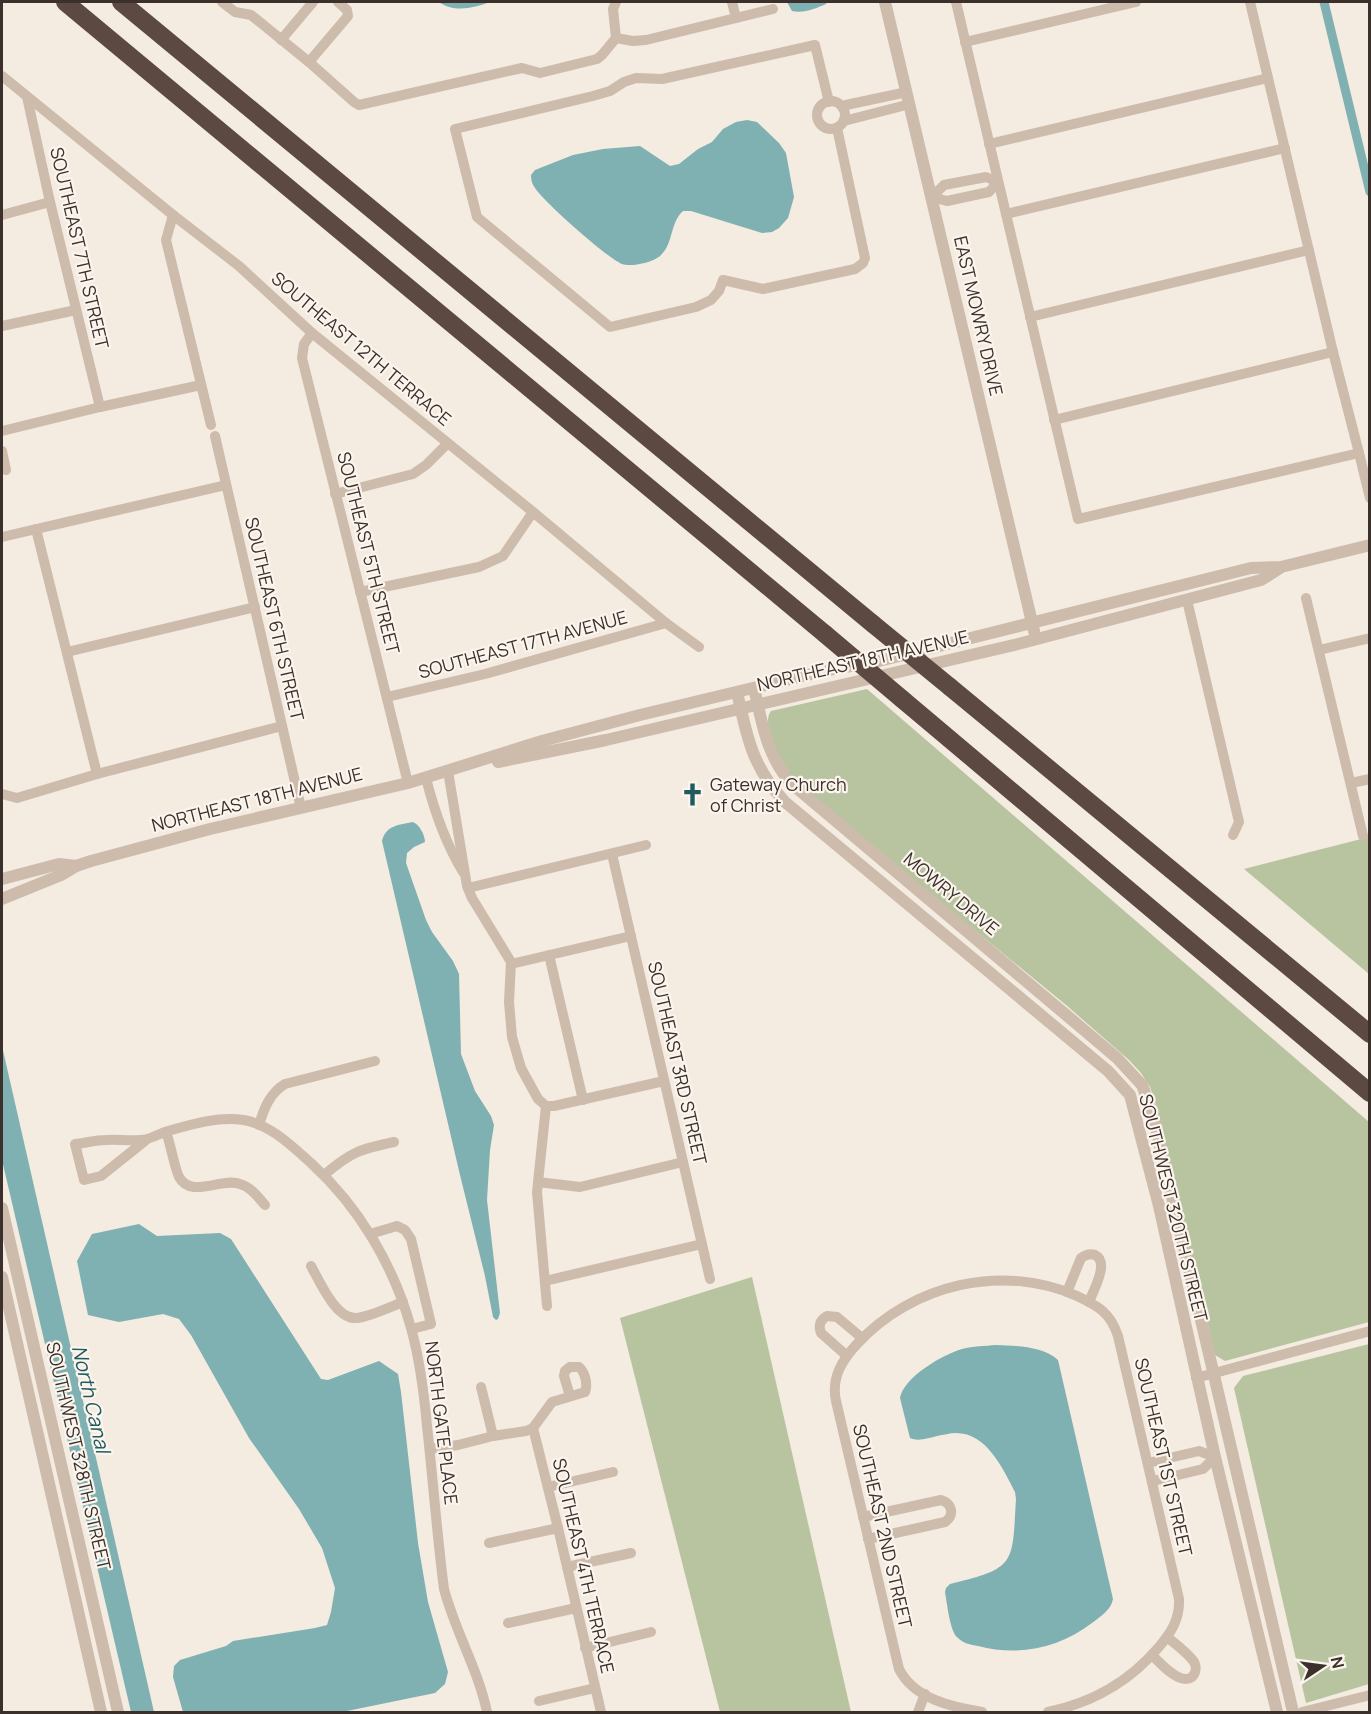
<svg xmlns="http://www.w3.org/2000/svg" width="1371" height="1714" font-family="Manrope,sans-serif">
<rect width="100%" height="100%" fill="#f4ebe1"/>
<g fill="#b8c4a0">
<path d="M867 689 1369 1122V1322L1225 1361 1215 1355 1156 1105 1150 1087 1141 1073 1129 1060 1066 1005 817 801C806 791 794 781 786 769 778 757 761 723 771 711Z"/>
<path d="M1369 837V974L1244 869Z"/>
<path d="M752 1277 851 1712H720L620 1318Z"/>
<path d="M1369 1344V1684L1306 1703 1234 1388 1243 1376Z"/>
</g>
<g fill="#7fb0b2">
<path d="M439 2H490C474 8 454 13 439 2Z"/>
<path d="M787 2H827L826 4C817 8 803 14 792 11Z"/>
<path d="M747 120 757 122 779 143 786 153 794 197 788 218 779 228 772 232 762 233 691 211H683C669 223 674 248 657 258 649 263 631 267 622 264 607 258 544 202 535 188 532 184 531 180 531 175L535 170 573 155 603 149 640 146 670 166 679 164 698 149 712 142 723 129 736 122Z"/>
<path d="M413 822C419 824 425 835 425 842L414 847 407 853 406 863 426 920 432 932 453 961 459 974 461 1054 475 1091 491 1116 494 1125 490 1150 487 1200 500 1313 498 1319 496 1320 493 1317 485 1276 460 1175 382 841C386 825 399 825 413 822Z"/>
<path d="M2 1046 154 1712H131L2 1160Z"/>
<path d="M139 1224 157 1236 220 1233 231 1239 321 1379 328 1380 379 1361 398 1374 401 1392 418 1543 428 1602 448 1672 445 1684 435 1693 342 1712H183L173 1677 174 1666 180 1660 226 1646 233 1641 315 1628 327 1625 331 1612 335 1588 322 1548 299 1509 249 1438 191 1335 179 1319 163 1314 119 1322 88 1315 77 1261 92 1234Z"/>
<path d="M996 1345C1016 1346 1042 1346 1058 1360L1113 1599C1111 1610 1101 1616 1092 1623 1059 1648 1019 1657 978 1646 971 1645 962 1643 957 1637 950 1631 947 1603 945 1592L946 1588 950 1584C1017 1568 1012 1564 1016 1499L1015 1492C1003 1469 987 1433 956 1433 950 1433 943 1435 937 1436 929 1438 918 1442 910 1438L900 1398C904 1377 942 1355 962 1349 973 1346 985 1346 996 1345Z"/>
</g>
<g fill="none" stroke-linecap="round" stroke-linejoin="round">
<path stroke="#7fb0b2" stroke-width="9" d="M1324 2 1370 192"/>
<g stroke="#cdbbac" stroke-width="10">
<path d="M222 2 235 12 251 15 309 62 354 102 359 105 522 68 540 73 597 59 602 55 616 38 613 9 616 2"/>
<path d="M732 2 736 18"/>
<path d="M956 2 1078 519 1359 453 1333 352 1250 2"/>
<path d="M616 38 633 41 646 40 773 9"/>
<path d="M281 40 313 2"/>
<path d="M965 42 1136 2"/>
<path d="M309 62 348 16 347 10 338 2"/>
<path d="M2 76 173 215 239 266 312 333 533 512 666 623 699 647"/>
<path d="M27 97 50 202 100 407"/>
<circle cx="831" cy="115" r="14"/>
<path d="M829 102 815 45 662 79 636 78 624 82 610 91 593 96 455 129 477 217 610 327 696 307 711 300 719 291 723 280 763 289 855 269 863 263 865 258 837 128"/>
<path d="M843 108 846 105 907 92"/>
<path d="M844 121 910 104"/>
<path d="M989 144 1268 78"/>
<path d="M986 177 998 182 989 192 947 201 932 197 944 185Z"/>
<path d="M1006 214 1285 148"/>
<path d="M2 215 50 202"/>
<path d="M173 215 166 240 211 425"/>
<path d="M1030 317 1309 250"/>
<path d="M2 326 76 310"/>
<path d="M312 333 304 344 302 358 408 783"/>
<path d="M1054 420 1333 352"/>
<path d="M2 431 100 407 201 385"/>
<path d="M215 436 301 808"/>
<path d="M2 451 6 470"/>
<path d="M1359 453 1370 498"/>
<path d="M335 494 413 474 426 465 447 444"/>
<path d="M36 529 97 774"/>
<path d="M2 537 226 485"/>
<path d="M360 592 479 567 503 556 533 512"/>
<path d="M1306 598 1363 836"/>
<path d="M1187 600 1239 822 1233 835"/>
<path d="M1319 650 1370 638"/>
<path d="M67 652 255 607"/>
<path d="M387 697 485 674 666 623"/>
<path d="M448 771 467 886 472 898 511 962 509 1002 512 1037 521 1068 538 1099 546 1106"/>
<path d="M426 778C434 810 446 844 463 872"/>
<path d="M1351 783 1370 779"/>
<path d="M2 794 17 798 97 774 282 726"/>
<path d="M612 854 710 1279"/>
<path d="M468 888 646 845"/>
<path d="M549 955 583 1100"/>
<path d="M511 964 631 936"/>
<path d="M546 1106 537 1192 547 1306"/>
<path d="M546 1106H554L664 1081"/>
<path d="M259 1125C264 1108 270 1093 285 1084L375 1061"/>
<path d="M166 1132C171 1145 174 1166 179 1177 191 1199 222 1177 240 1184 251 1187 258 1197 265 1205"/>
<path d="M146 1140 101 1176 84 1180 75 1144C85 1143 96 1140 106 1140 120 1139 134 1142 147 1139 154 1137 161 1133 168 1131 192 1124 219 1116 244 1120 271 1125 292 1146 312 1164 359 1207 394 1266 411 1328 420 1360 424 1393 427 1426 433 1480 437 1535 444 1589 455 1631 478 1669 487 1712"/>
<path d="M324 1175C351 1152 360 1149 394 1142"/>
<path d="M538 1182 580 1187 683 1162"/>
<path d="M370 1234 397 1226 405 1230 411 1239 431 1324 412 1329"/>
<path d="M311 1266C320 1282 336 1320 357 1318 371 1316 390 1307 403 1302"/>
<path d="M545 1281 702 1244"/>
<path d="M1067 1292 1081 1258C1085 1255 1090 1253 1095 1255 1110 1262 1093 1291 1089 1302"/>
<path d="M847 1356 821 1333C818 1325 820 1320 827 1316L837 1317 862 1338"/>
<path d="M1196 1378 1370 1331"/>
<path d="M481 1387 493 1436"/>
<path d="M533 1428 558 1528 601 1712"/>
<path d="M430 1449 458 1445 493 1436 526 1431 533 1428 552 1402 585 1392C588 1384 585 1372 579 1367H570L565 1371 564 1376 570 1396"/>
<path d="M1148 1463 1199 1451 1215 1457 1203 1469 1153 1481"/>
<path d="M548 1487 613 1472"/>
<path d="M863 1517 941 1500C952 1503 955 1515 945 1522L868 1539"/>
<path d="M489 1543 558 1528"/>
<path d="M567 1567 631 1553"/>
<path d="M508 1623 576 1608"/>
<path d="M585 1648 651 1632"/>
<path d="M1152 1655C1160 1663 1180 1686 1192 1677 1195 1674 1197 1669 1195 1664 1192 1656 1174 1643 1167 1637"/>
<path d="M539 1701 595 1688"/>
<path d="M918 1712 925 1694"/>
<path d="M982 1712C952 1707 914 1699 899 1669L836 1401C831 1378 842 1360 857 1344 912 1284 1003 1263 1077 1296 1098 1306 1110 1312 1118 1336L1179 1599C1180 1619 1171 1633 1158 1648 1129 1682 1091 1703 1048 1712"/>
<path d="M1302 1712 1370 1695"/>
</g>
<g stroke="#cdbbac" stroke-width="12">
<path d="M885 2 1034 631"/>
<path d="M754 688C762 723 767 758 793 785L1084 1030 1117 1058 1142 1085 1152 1112 1163 1158 1293 1712"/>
<path d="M737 692C747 737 752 767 785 802L1108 1071 1130 1095 1159 1206 1215 1457 1277 1712"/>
<path d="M498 762 606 740 1018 644 1261 580 1280 568"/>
<path d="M2 879 59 864 76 866"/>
<path d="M2 899 61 875 76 866 91 861 210 829 408 783 542 741 640 715 828 670 879 661 1251 568 1281 567 1370 545"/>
<path d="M2 1208 118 1712"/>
<path d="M2 1277 101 1712"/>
</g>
<g stroke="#5c4a42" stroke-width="18">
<path d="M65 2 825 634"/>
<path d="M121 2 873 624"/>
<path d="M950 687 1370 1034"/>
<path d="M902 699 1370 1093"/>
</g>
<g stroke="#5c4a42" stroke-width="18">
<path d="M873 624 950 687"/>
<path d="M825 634 902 699"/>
</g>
</g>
<defs>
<symbol id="church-bare" viewBox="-9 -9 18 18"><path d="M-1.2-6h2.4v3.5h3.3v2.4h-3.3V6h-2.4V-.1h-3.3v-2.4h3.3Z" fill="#1f5a5e" stroke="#fbf5ee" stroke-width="2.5" paint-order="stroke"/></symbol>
</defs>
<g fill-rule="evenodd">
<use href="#church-bare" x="676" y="778" width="33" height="33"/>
</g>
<g text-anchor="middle" stroke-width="4.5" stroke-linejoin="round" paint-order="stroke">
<g font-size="18" fill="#3b302b" stroke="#fbf5ee">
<text transform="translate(79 248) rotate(77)" y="6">SOUTHEAST 7TH STREET</text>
<text transform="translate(978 316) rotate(77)" y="6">EAST MOWRY DRIVE</text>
<text transform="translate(361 349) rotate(40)" y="6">SOUTHEAST 12TH TERRACE</text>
<text transform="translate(368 553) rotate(76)" y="6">SOUTHEAST 5TH STREET</text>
<text transform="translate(274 619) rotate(77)" y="6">SOUTHEAST 6TH STREET</text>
<text transform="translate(523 645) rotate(-15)" y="6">SOUTHEAST 17TH AVENUE</text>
<text transform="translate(863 661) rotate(-13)" y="6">NORTHEAST 18TH AVENUE</text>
<text transform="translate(257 800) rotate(-14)" y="6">NORTHEAST 18TH AVENUE</text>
<text transform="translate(951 894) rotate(40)" y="6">MOWRY DRIVE</text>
<text transform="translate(677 1063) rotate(77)" y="6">SOUTHEAST 3RD STREET</text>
<text transform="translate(1173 1208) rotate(76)" y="6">SOUTHWEST 320TH STREET</text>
<text transform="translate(441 1423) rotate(83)" y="6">NORTH GATE PLACE</text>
<text transform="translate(78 1456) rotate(77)" y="6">SOUTHWEST 328TH STREET</text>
<text transform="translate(1163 1457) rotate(77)" y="6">SOUTHEAST 1ST STREET</text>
<text transform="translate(882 1526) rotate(77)" y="6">SOUTHEAST 2ND STREET</text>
<text transform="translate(583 1566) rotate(77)" y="6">SOUTHEAST 4TH TERRACE</text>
</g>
<g font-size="18" fill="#3b302b" stroke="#fbf5ee" text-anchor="start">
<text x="710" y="791">Gateway Church<tspan x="710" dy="21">of Christ</tspan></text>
</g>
<g font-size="20" font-style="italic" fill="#1f5a5e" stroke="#fbf5ee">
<text transform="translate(91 1399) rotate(77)" y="7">North Canal</text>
</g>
</g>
<rect width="1371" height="1714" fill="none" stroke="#3b302b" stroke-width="6"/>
<g transform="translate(1323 1666) rotate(77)" stroke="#fbf5ee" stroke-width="4.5" paint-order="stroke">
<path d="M0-4.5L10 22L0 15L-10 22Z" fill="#3b302b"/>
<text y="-9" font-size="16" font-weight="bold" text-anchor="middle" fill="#3b302b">N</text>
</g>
</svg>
